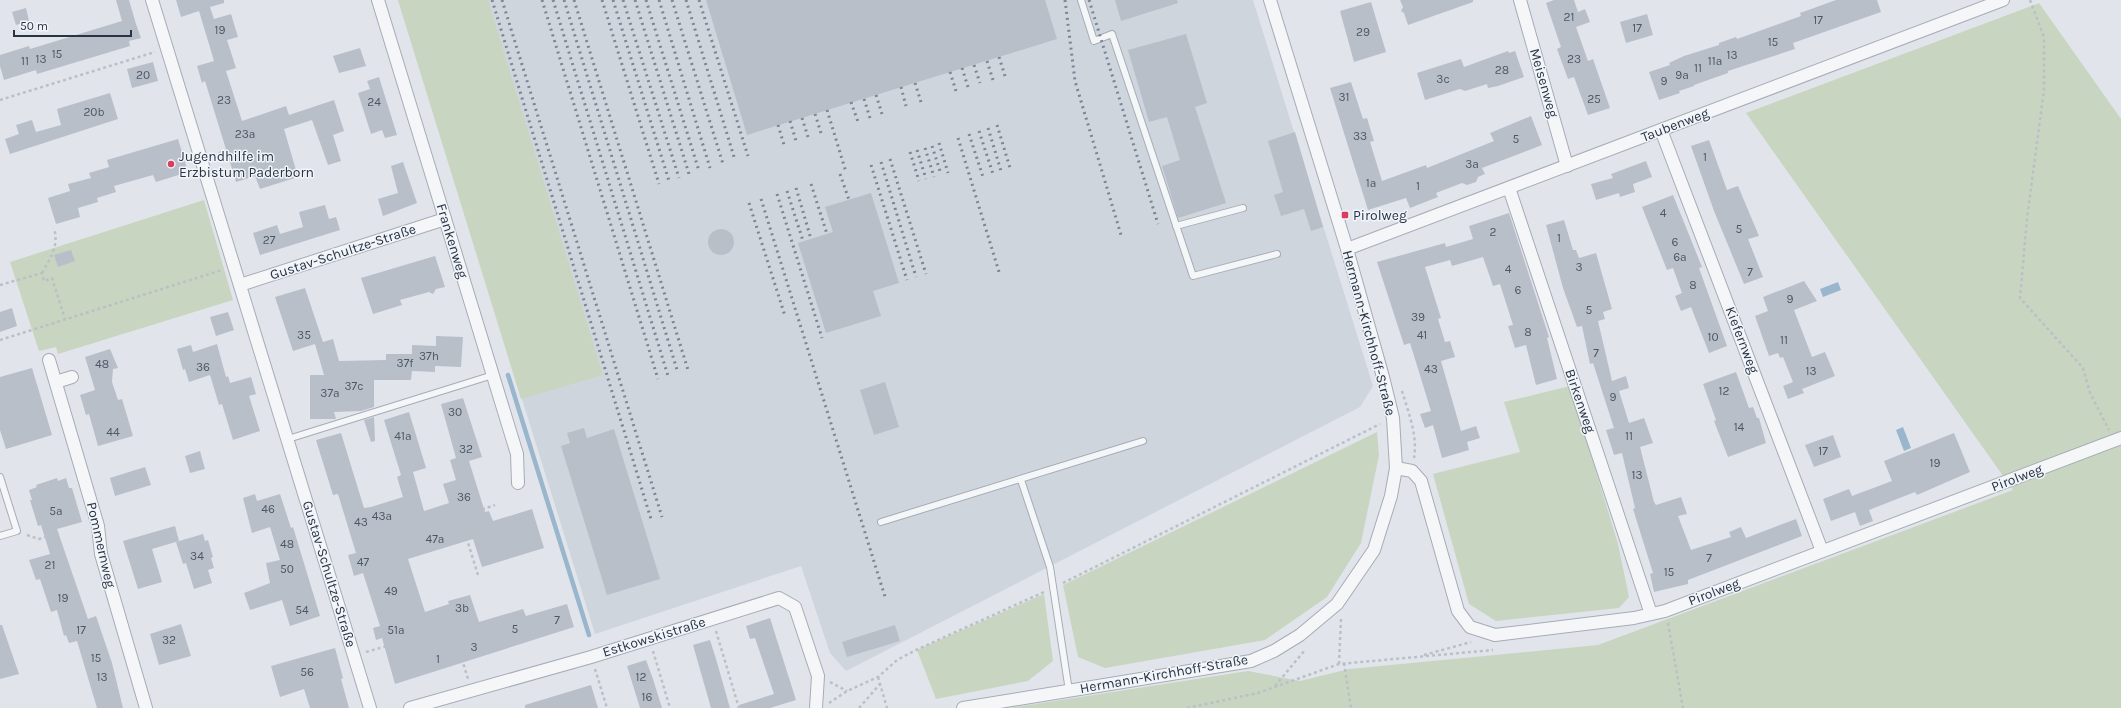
<svg xmlns="http://www.w3.org/2000/svg" width="2121" height="708" viewBox="0 0 2121 708" font-family="Karla,sans-serif">
  <style>
    .built { fill: #cfd5dd }
    .green { fill: #c8d5c1 }
    .water { fill: #99b6cd }
    .lines { fill: none; stroke-linecap: round; stroke-linejoin: round }
    .stream { stroke: #99b6cd; stroke-width: 4.5 }
    .building { fill: #b8bfc9 }
    .lane-casing { stroke: #a6acb6; stroke-width: 8 }
    .street-casing { stroke: #a6acb6; stroke-width: 14 }
    .path { stroke: #bbc0c6; stroke-width: 2.5; stroke-dasharray: 3 3; stroke-linecap: butt }
    .lane { stroke: #f4f6f8; stroke-width: 6 }
    .street { stroke: #f4f6f8; stroke-width: 12 }
    .rail { stroke: #798695; stroke-width: 3; stroke-dasharray: 2 4; stroke-linecap: butt }
    .poi-dot { fill: #d83e60; stroke: #f1f4f8; stroke-width: 1.5 }
    .labels { text-anchor: middle; dominant-baseline: central; stroke-width: 3; stroke-linejoin: round; paint-order: stroke }
    .number-label { font-size: 12px; fill: #4c5765 }
    .street-label { font-size: 14px; fill: #283444; stroke: #f1f4f8 }
    .poi-label { font-size: 14px; fill: #283444; stroke: #f1f4f8; text-anchor: start }
  </style>
  <rect width="100%" height="100%" fill="#e1e5eb"/>
  <polygon class="built" points="398,0 1253,0 1373,386 1360,407 846,671 830,653 801,566 595,634"/>
  <g class="green">
    <polygon points="398,0 488,0 603,375 521,399"/>
    <polygon points="2039,3 2121,119 2121,708 1009,708 1248,671 1300,681 1349,669 1598,645 2013,490 1746,113"/>
    <polygon points="204,200 233,300 58,354 56,347 39,351 10,262"/>
    <polygon points="1570,386 1618,544 1629,597 1619,608 1496,621 1469,604 1433,474 1520,452 1504,402"/>
    <polygon points="1377,432 1379,455 1361,543 1327,597 1265,640 1105,668 1078,657 1063,585"/>
    <polygon points="1044,594 1053,661 1028,681 936,699 917,650"/>
  </g>
  <g class="water">
    <polygon points="1838,282 1841,290 1823,297 1820,289"/>
    <polygon points="1903,427 1911,448 1904,451 1896,430"/>
  </g>
  <g class="lines">
    <polyline class="stream" points="508,375 589,635"/>
  </g>
  <g class="building">
    <polygon points="116,0 129,0 136,24 141,38 129,41 130,46 37,74 36,70 4,80 0,66 0,55 29,46 30,49 122,21"/>
    <polygon points="176,0 224,0 224,3 210,7 214,19 231,14 238,37 227,40 236,68 226,71 242,121 286,106 289,115 334,100 344,131 333,135 341,161 328,165 312,120 284,129 298,177 260,189 255,176 236,182 205,81 202,83 197,66 214,61 199,11 181,17"/>
    <polygon points="706,0 1045,0 1057,39 747,135"/>
    <polygon points="1115,0 1177,0 1178,3 1121,21"/>
    <polygon points="1400,0 1473,0 1473,2 1408,25 1404,13 1401,11 1403,7"/>
    <polygon points="1554,0 1574,0 1578,12 1585,9 1590,22 1576,27 1588,61 1593,59 1610,108 1588,115 1574,77 1568,79 1557,49 1561,47 1546,3"/>
    <polygon points="1836,0 1877,0 1881,12 1793,43 1795,49 1728,71 1728,73 1694,85 1694,86 1679,91 1680,93 1659,100 1649,72 1670,65 1669,63 1684,56 1719,45 1719,43 1736,37 1737,39 1801,16 1800,13"/>
    <polygon points="1371,2 1386,52 1354,62 1340,11"/>
    <polygon points="26,8 29,21 16,25 12,12"/>
    <polygon points="1647,14 1653,35 1626,43 1620,22"/>
    <polygon points="1186,34 1207,103 1195,107 1226,203 1178,218 1162,166 1180,160 1167,117 1149,122 1128,50"/>
    <polygon points="360,48 366,66 339,73 333,56"/>
    <polygon points="1508,51 1509,53 1515,51 1524,77 1498,86 1488,88 1487,84 1465,91 1460,89 1425,100 1417,73 1461,59 1464,67"/>
    <polygon points="153,62 158,81 132,88 127,69"/>
    <polygon points="379,77 397,135 385,138 382,130 371,134 358,93 370,89 367,81"/>
    <polygon points="1351,82 1363,119 1367,118 1374,141 1370,142 1382,181 1426,165 1427,168 1494,141 1490,133 1531,116 1542,145 1482,168 1485,174 1478,177 1476,182 1467,185 1462,183 1436,193 1438,197 1410,208 1406,198 1368,210 1330,88"/>
    <polygon points="110,93 118,119 10,154 5,139 19,134 16,125 32,120 36,132 61,125 57,109"/>
    <polygon points="1295,132 1323,227 1311,231 1304,209 1281,216 1274,195 1283,192 1268,141"/>
    <polygon points="178,139 188,172 156,182 153,175 114,186 116,192 97,198 98,202 78,208 80,217 56,224 48,198 70,191 68,184 91,178 89,173 109,167 107,160"/>
    <polygon points="1709,140 1727,190 1738,186 1759,236 1748,239 1763,277 1744,284 1714,211 1691,146"/>
    <polygon points="1646,161 1652,177 1633,184 1635,192 1620,197 1619,193 1596,200 1591,184 1613,178 1611,174"/>
    <polygon points="403,162 417,203 383,216 378,199 398,193 391,166"/>
    <polygon points="871,193 899,283 873,291 881,316 826,333 798,243 833,232 825,207"/>
    <polygon points="1673,195 1702,267 1699,268 1727,346 1709,353 1691,307 1681,311 1675,296 1682,293 1673,268 1667,270 1642,207"/>
    <polygon points="325,205 329,219 336,217 340,230 260,255 253,233 277,225 280,234 303,227 299,212"/>
    <polygon points="1509,213 1549,337 1547,338 1557,379 1536,385 1526,345 1515,348 1508,326 1513,325 1500,284 1493,286 1483,257 1452,266 1450,260 1425,267 1441,318 1438,319 1445,342 1450,341 1455,357 1441,361 1461,431 1476,426 1480,438 1467,442 1469,450 1442,458 1433,425 1425,428 1420,414 1431,411 1410,343 1404,345 1377,262 1445,243 1446,247 1473,239 1469,226"/>
    <polygon points="1564,220 1573,250 1576,250 1579,258 1596,253 1612,309 1603,312 1605,319 1598,321 1612,381 1626,376 1629,388 1619,391 1629,423 1644,418 1653,443 1640,447 1654,502 1656,505 1681,497 1687,514 1678,516 1691,550 1731,537 1729,532 1741,527 1746,538 1796,519 1802,536 1688,580 1688,584 1654,592 1650,574 1653,573 1633,509 1635,508 1622,453 1614,455 1606,430 1614,428 1593,363 1590,364 1582,326 1577,327 1563,288 1546,225"/>
    <circle cx="721" cy="242" r="13"/>
    <polygon points="71,250 75,261 58,267 54,255"/>
    <polygon points="435,256 445,287 436,289 433,294 429,292 400,300 402,305 373,314 361,278"/>
    <polygon points="1804,281 1817,301 1794,310 1812,357 1825,352 1835,376 1802,389 1804,393 1788,399 1783,386 1793,382 1783,357 1780,358 1778,353 1769,356 1755,316 1768,311 1763,297"/>
    <polygon points="305,288 323,342 333,339 339,361 386,360 386,354 412,354 412,345 436,346 436,336 463,337 461,367 435,366 435,372 412,371 411,380 374,380 374,407 361,411 334,412 336,419 310,419 310,375 324,375 315,344 293,351 275,297"/>
    <polygon points="12,308 17,326 0,332 0,312"/>
    <polygon points="228,312 234,330 216,336 210,317"/>
    <polygon points="217,344 226,377 228,376 230,383 251,377 256,394 249,396 260,431 233,440 222,404 219,405 210,375 189,382 185,369 183,370 177,349 191,345 193,352"/>
    <polygon points="110,349 118,368 113,369 112,382 118,400 122,399 133,436 98,446 89,414 86,415 80,395 95,390 85,357"/>
    <polygon points="32,368 52,435 6,449 0,430 0,377"/>
    <polygon points="1736,372 1749,408 1753,407 1757,418 1759,418 1766,443 1728,457 1714,421 1716,420 1703,384"/>
    <polygon points="885,382 899,427 874,435 860,390"/>
    <polygon points="463,398 482,457 469,461 485,512 489,511 493,521 532,509 544,548 482,567 473,539 408,559 425,612 449,604 448,601 470,595 479,622 523,609 526,616 567,604 574,627 395,684 382,638 376,640 373,628 380,626 363,573 354,576 348,555 356,553 338,494 333,495 316,440 341,433 364,508 371,507 403,497 397,477 401,475 384,420 409,412 426,468 413,472 424,511 449,503 443,484 456,480 450,460 456,458 441,404"/>
    <polygon points="374,417 375,441 371,442 364,420"/>
    <polygon points="584,428 587,438 614,429 660,579 607,595 561,446 570,443 567,433"/>
    <polygon points="1954,433 1970,472 1917,495 1915,492 1869,510 1873,521 1860,526 1855,512 1831,521 1823,499 1849,489 1852,496 1892,481 1884,461"/>
    <polygon points="1833,435 1841,457 1814,467 1805,445"/>
    <polygon points="200,451 205,469 190,473 185,456"/>
    <polygon points="145,467 151,485 115,496 110,478"/>
    <polygon points="57,478 58,481 66,478 69,488 72,488 82,522 57,529 88,619 96,616 112,663 123,708 97,708 77,641 69,643 66,635 64,636 57,610 51,612 40,579 36,580 29,560 50,554 41,525 38,526 30,500 32,500 29,490 37,487 36,485"/>
    <polygon points="255,494 257,501 280,494 291,528 293,527 320,616 290,626 282,600 250,610 244,593 270,583 266,563 280,560 270,527 252,533 243,498"/>
    <polygon points="175,526 179,541 152,549 162,582 138,589 123,541"/>
    <polygon points="203,534 205,541 208,540 213,557 211,558 214,568 208,570 212,583 194,589 186,563 183,564 176,542"/>
    <polygon points="770,618 796,700 770,708 740,708 739,705 774,694 755,638 750,639 746,626"/>
    <polygon points="181,624 191,656 159,665 150,634"/>
    <polygon points="0,625 2,625 19,674 0,679"/>
    <polygon points="895,625 900,641 847,657 842,642"/>
    <polygon points="710,640 716,659 730,708 711,708 693,645"/>
    <polygon points="335,648 343,678 341,679 349,708 310,708 304,689 280,697 271,666"/>
    <polygon points="646,660 653,679 662,708 640,708 636,695 627,666"/>
    <polygon points="591,685 598,708 525,708 525,705"/>
  </g>
  <g class="lines">
    <defs>
      <g id="lane">
        <polyline points="1081,0 1094,41 1112,34 1193,276 1277,254"/>
        <polyline points="1176,226 1243,208"/>
        <polyline points="288,439 493,375"/>
        <polyline points="0,477 17,531 0,536"/>
        <polyline points="1021,480 1050,567 1069,691"/>
        <polyline points="881,522 1143,441"/>
      </g>
      <g id="street">
        <polyline points="152,0 370,708"/>
        <polyline points="378,0 517,454 518,483"/>
        <polyline points="1520,0 1567,166"/>
        <polyline points="1661,130 1822,551"/>
        <polyline points="1509,188 1651,614"/>
        <polyline points="1347,249 2003,0"/>
        <polyline points="240,285 445,219"/>
        <polyline points="49,360 98,526 101,554 146,708"/>
        <polyline points="56,382 72,377"/>
        <polyline points="1396,468 1412,471 1421,481 1458,611 1470,627 1495,635 1634,618 1665,611 2121,438"/>
        <polyline points="410,708 591,657 779,598 795,607 818,676 816,708"/>
        <polyline points="963,708 1251,661 1274,651 1300,635 1337,604 1374,550 1391,496 1396,468 1393,418 1383,377 1347,249 1270,0"/>
      </g>
    </defs>
    <use href="#lane" class="lane-casing"/>
    <use href="#street" class="street-casing"/>
    <g class="path">
      <polyline points="2030,0 2044,37 2044,90 2027,218 2020,298 2083,368 2090,393 2109,430"/>
      <polyline points="0,100 155,52"/>
      <polyline points="213,155 284,133"/>
      <path d="M42 273C51 257 59 246 54 228"/>
      <polyline points="0,285 42,273 44,281 52,278 65,319"/>
      <polyline points="0,340 222,270"/>
      <path d="M1402 391C1408 411 1418 436 1414 458"/>
      <polyline points="416,530 460,517"/>
      <polyline points="27,535 39,539 61,532"/>
      <polyline points="478,575 460,517 495,505"/>
      <polyline points="1063,583 1380,424"/>
      <polyline points="446,607 468,679"/>
      <polyline points="1668,623 1683,708"/>
      <polyline points="716,631 739,708"/>
      <polyline points="653,651 670,708"/>
      <polyline points="366,652 435,632"/>
      <polyline points="1424,655 1471,642"/>
      <polyline points="1344,663 1351,708"/>
      <polyline points="1339,664 1341,619"/>
      <polyline points="595,669 607,708"/>
      <polyline points="878,677 887,708"/>
      <polyline points="830,682 847,691"/>
      <polyline points="1275,686 1305,650"/>
      <polyline points="829,703 847,691 878,677 897,660 916,650 1044,592"/>
      <polyline points="859,708 880,684"/>
      <polyline points="1187,708 1258,693 1339,664 1493,650"/>
    </g>
    <use href="#lane" class="lane"/>
    <use href="#street" class="street"/>
    <g class="rail">
      <polyline points="492,0 651,519"/>
      <polyline points="502,0 662,517"/>
      <polyline points="542,0 658,379"/>
      <polyline points="553,0 668,376"/>
      <polyline points="564,0 678,373"/>
      <polyline points="574,0 688,370"/>
      <polyline points="602,0 659,184"/>
      <polyline points="613,0 669,181"/>
      <polyline points="623,0 679,178"/>
      <polyline points="635,0 689,174"/>
      <polyline points="646,0 699,171"/>
      <polyline points="659,0 710,168"/>
      <polyline points="672,0 723,164"/>
      <polyline points="686,0 735,160"/>
      <polyline points="699,0 748,156"/>
      <polyline points="1065,0 1075,81 1121,235"/>
      <polyline points="1089,0 1158,224"/>
      <polyline points="999,57 1005,76"/>
      <polyline points="987,61 993,80"/>
      <polyline points="974,65 980,83"/>
      <polyline points="962,68 968,87"/>
      <polyline points="950,72 956,91"/>
      <polyline points="915,83 921,102"/>
      <polyline points="901,87 906,106"/>
      <polyline points="876,95 882,114"/>
      <polyline points="864,99 870,118"/>
      <polyline points="851,102 858,122"/>
      <polyline points="827,110 846,172"/>
      <polyline points="815,114 821,133"/>
      <polyline points="802,118 808,137"/>
      <polyline points="790,121 796,141"/>
      <polyline points="778,125 784,145"/>
      <polyline points="997,125 1010,168"/>
      <polyline points="988,128 1001,171"/>
      <polyline points="979,131 993,174"/>
      <polyline points="969,134 983,177"/>
      <polyline points="958,138 999,272"/>
      <polyline points="939,143 948,173"/>
      <polyline points="932,146 941,174"/>
      <polyline points="925,148 934,177"/>
      <polyline points="917,150 926,179"/>
      <polyline points="910,152 919,181"/>
      <polyline points="890,159 926,274"/>
      <polyline points="881,162 916,277"/>
      <polyline points="871,165 907,280"/>
      <polyline points="840,174 849,200"/>
      <polyline points="811,184 827,234"/>
      <polyline points="796,188 811,239"/>
      <polyline points="787,191 803,241"/>
      <polyline points="777,194 822,338"/>
      <polyline points="761,199 886,600"/>
      <polyline points="749,203 785,316"/>
    </g>
  </g>
  <g class="poi-dot">
    <circle cx="171" cy="164" r="4"/>
    <rect x="1341" y="211" width="8" height="8" rx="2"/>
  </g>
  <g class="labels">
    <g class="number-label">
      <text x="1569" y="17">21</text>
      <text x="1818" y="20">17</text>
      <text x="1637" y="28">17</text>
      <text x="220" y="30">19</text>
      <text x="1363" y="32">29</text>
      <text x="1773" y="42">15</text>
      <text x="57" y="54">15</text>
      <text x="1732" y="55">13</text>
      <text x="41" y="59">13</text>
      <text x="1574" y="59">23</text>
      <text x="25" y="61">11</text>
      <text x="1715" y="61">11a</text>
      <text x="1698" y="68">11</text>
      <text x="1502" y="70">28</text>
      <text x="143" y="75">20</text>
      <text x="1682" y="75">9a</text>
      <text x="1443" y="79">3c</text>
      <text x="1664" y="81">9</text>
      <text x="1344" y="97">31</text>
      <text x="1594" y="99">25</text>
      <text x="224" y="100">23</text>
      <text x="374" y="102">24</text>
      <text x="94" y="112">20b</text>
      <text x="245" y="134">23a</text>
      <text x="1360" y="136">33</text>
      <text x="1516" y="139">5</text>
      <text x="1705" y="157">1</text>
      <text x="1472" y="164">3a</text>
      <text x="1371" y="183">1a</text>
      <text x="1418" y="186">1</text>
      <text x="1663" y="213">4</text>
      <text x="1739" y="229">5</text>
      <text x="1493" y="232">2</text>
      <text x="1559" y="238">1</text>
      <text x="269" y="240">27</text>
      <text x="1675" y="242">6</text>
      <text x="1680" y="257">6a</text>
      <text x="1579" y="267">3</text>
      <text x="1508" y="269">4</text>
      <text x="1750" y="272">7</text>
      <text x="1693" y="285">8</text>
      <text x="1518" y="290">6</text>
      <text x="1790" y="299">9</text>
      <text x="1589" y="310">5</text>
      <text x="1418" y="317">39</text>
      <text x="1528" y="332">8</text>
      <text x="304" y="335">35</text>
      <text x="1422" y="335">41</text>
      <text x="1713" y="337">10</text>
      <text x="1784" y="340">11</text>
      <text x="1596" y="353">7</text>
      <text x="429" y="356">37h</text>
      <text x="405" y="363">37f</text>
      <text x="102" y="364">48</text>
      <text x="203" y="367">36</text>
      <text x="1431" y="369">43</text>
      <text x="1811" y="371">13</text>
      <text x="354" y="386">37c</text>
      <text x="1724" y="391">12</text>
      <text x="330" y="393">37a</text>
      <text x="1613" y="397">9</text>
      <text x="455" y="412">30</text>
      <text x="1739" y="427">14</text>
      <text x="113" y="432">44</text>
      <text x="403" y="436">41a</text>
      <text x="1629" y="436">11</text>
      <text x="466" y="449">32</text>
      <text x="1823" y="451">17</text>
      <text x="1935" y="463">19</text>
      <text x="1637" y="475">13</text>
      <text x="464" y="497">36</text>
      <text x="268" y="509">46</text>
      <text x="56" y="511">5a</text>
      <text x="382" y="516">43a</text>
      <text x="361" y="522">43</text>
      <text x="435" y="539">47a</text>
      <text x="287" y="544">48</text>
      <text x="197" y="556">34</text>
      <text x="1709" y="558">7</text>
      <text x="363" y="562">47</text>
      <text x="50" y="565">21</text>
      <text x="287" y="569">50</text>
      <text x="1669" y="572">15</text>
      <text x="391" y="591">49</text>
      <text x="63" y="598">19</text>
      <text x="462" y="608">3b</text>
      <text x="302" y="610">54</text>
      <text x="557" y="620">7</text>
      <text x="515" y="629">5</text>
      <text x="81" y="630">17</text>
      <text x="396" y="630">51a</text>
      <text x="169" y="640">32</text>
      <text x="474" y="647">3</text>
      <text x="96" y="658">15</text>
      <text x="438" y="659">1</text>
      <text x="307" y="672">56</text>
      <text x="102" y="677">13</text>
      <text x="641" y="677">12</text>
      <text x="647" y="697">16</text>
    </g>
    <g class="street-label">
      <text transform="translate(1544 83) rotate(74)">Meisenweg</text>
      <text transform="translate(1675 125) rotate(-21)">Taubenweg</text>
      <text transform="translate(452 241) rotate(73)">Frankenweg</text>
      <text transform="translate(343 252) rotate(-18)">Gustav-Schultze-Straße</text>
      <text transform="translate(1369 333) rotate(75)">Hermann-Kirchhoff-Straße</text>
      <text transform="translate(1742 340) rotate(69)">Kiefernweg</text>
      <text transform="translate(1580 401) rotate(71)">Birkenweg</text>
      <text transform="translate(2017 478) rotate(-21)">Pirolweg</text>
      <text transform="translate(101 545) rotate(77)">Pommernweg</text>
      <text transform="translate(329 574) rotate(73)">Gustav-Schultze-Straße</text>
      <text transform="translate(1714 592) rotate(-21)">Pirolweg</text>
      <text transform="translate(654 637) rotate(-17)">Estkowskistraße</text>
      <text transform="translate(1164 674) rotate(-10)">Hermann-Kirchhoff-Straße</text>
    </g>
    <g class="poi-label">
      <text x="179" y="156">Jugendhilfe im<tspan x="179" dy="16">Erzbistum Paderborn</tspan></text>
      <text x="1353" y="215">Pirolweg</text>
    </g>
  </g>
  <path d="M14 30v6h117v-6" fill="none" stroke="#283444" stroke-width="2"/>
  <text x="20" y="30" font-size="12" fill="#283444" stroke="#f1f4f8" stroke-width="3" paint-order="stroke">50 m</text>
</svg>
